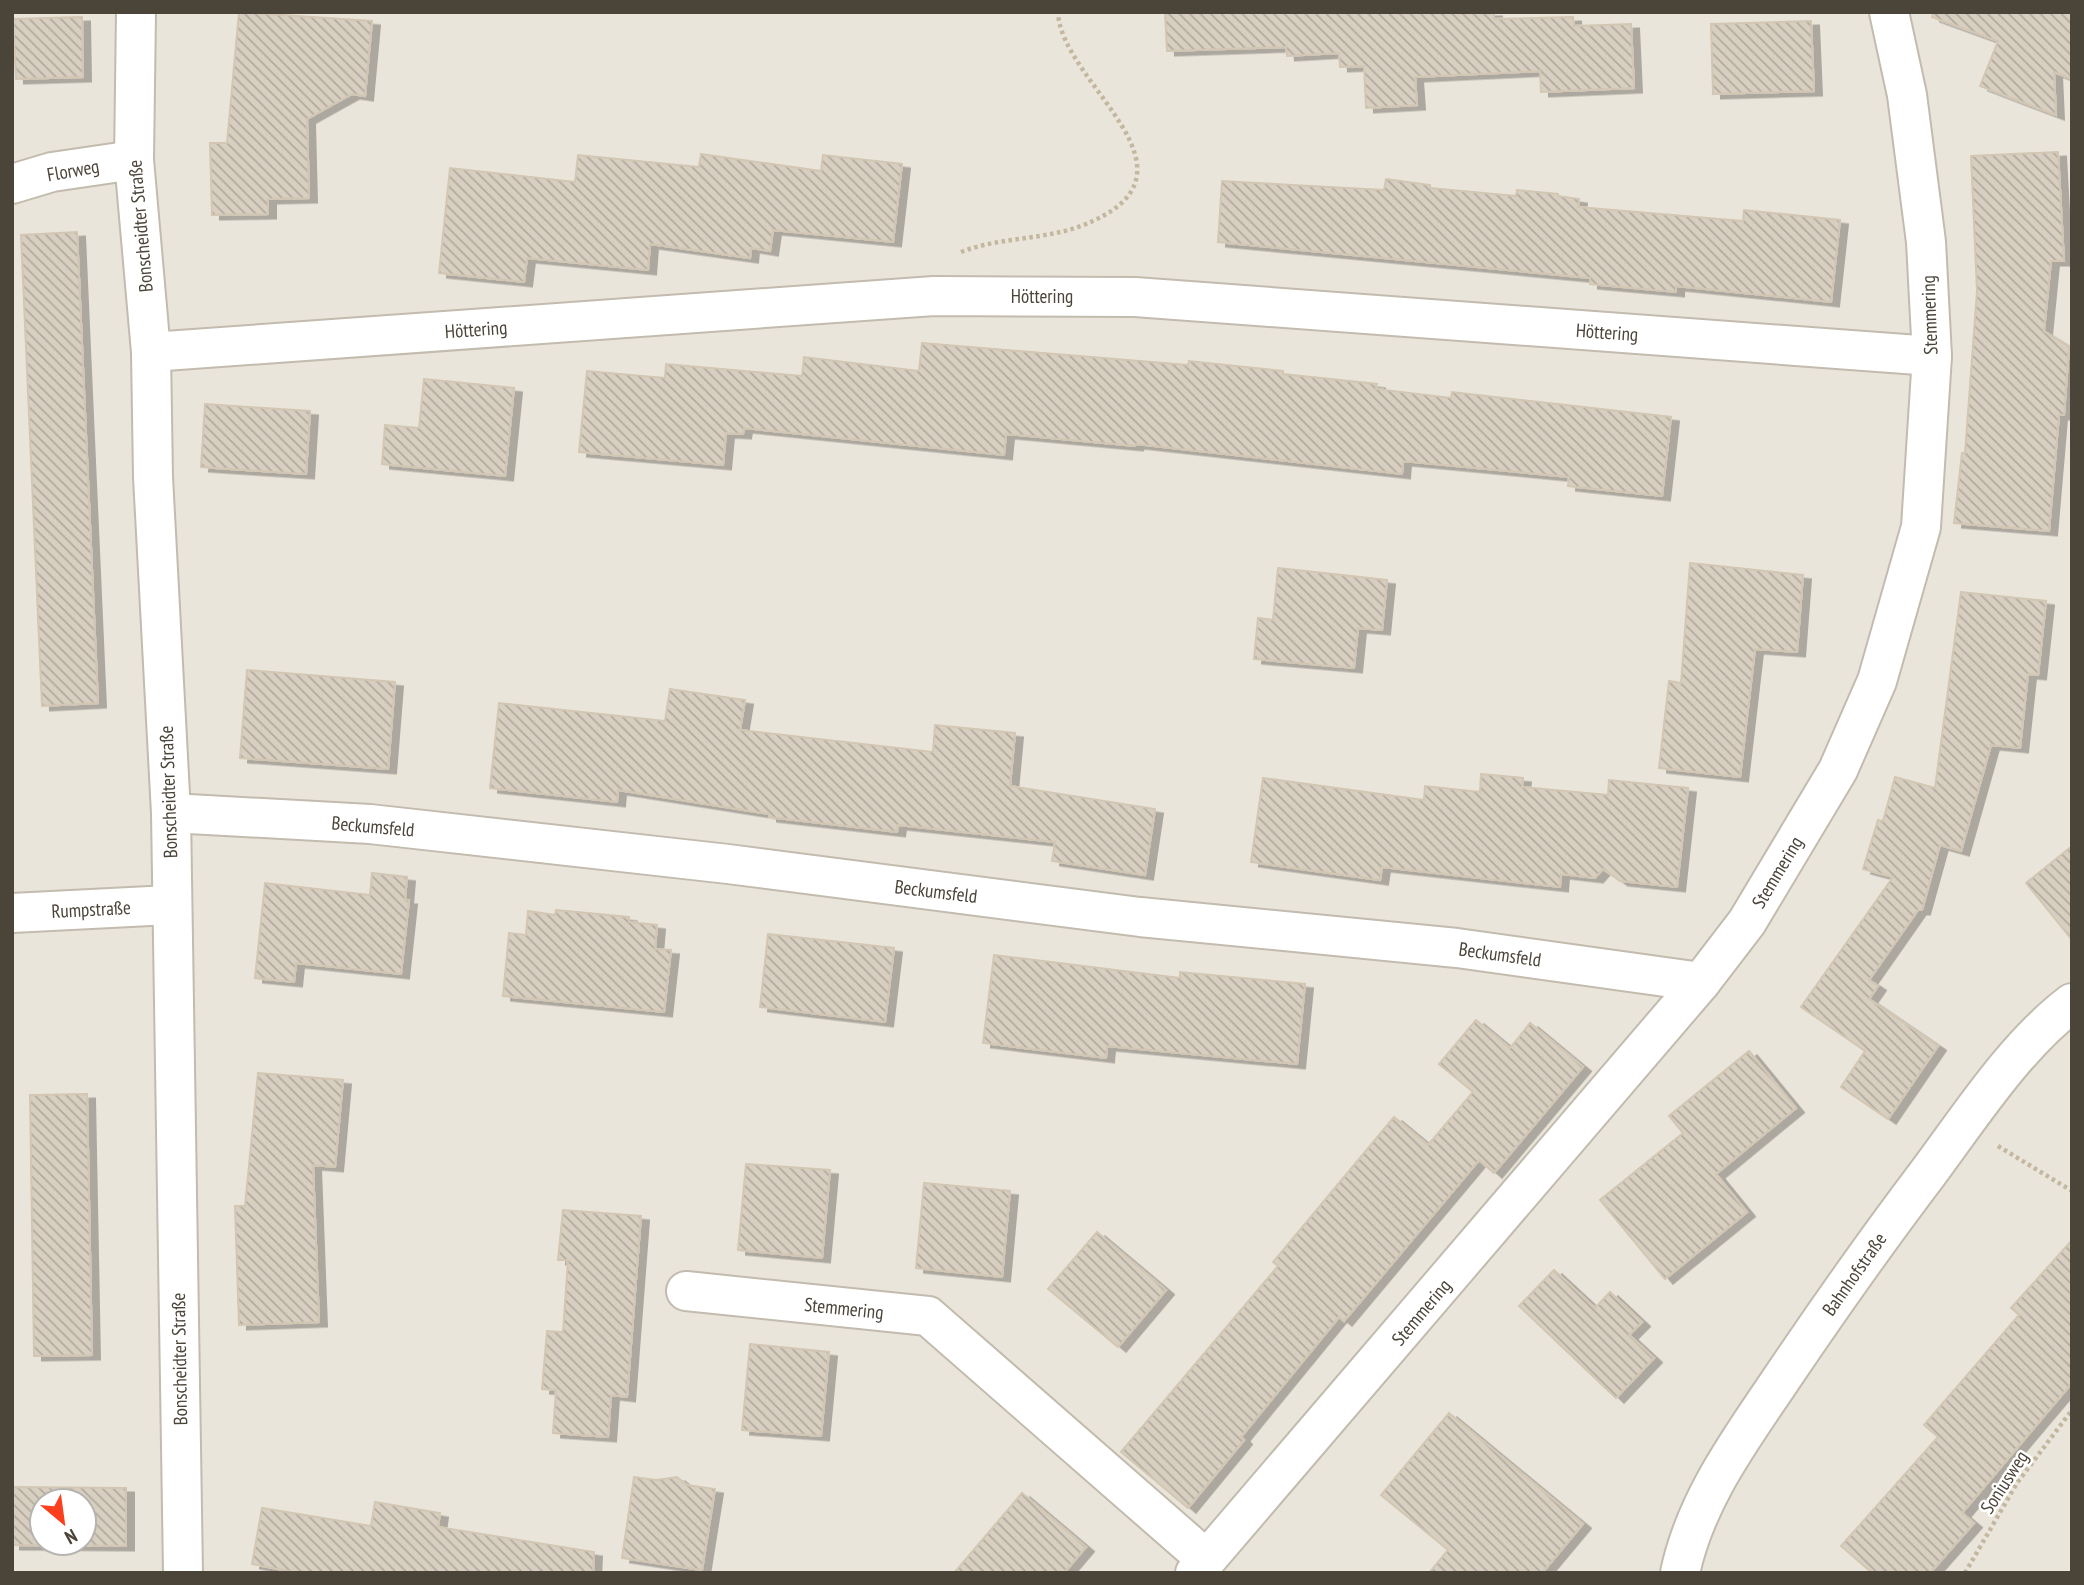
<svg xmlns="http://www.w3.org/2000/svg" width="2084" height="1585" viewBox="0 0 2084 1585" font-family="'PT Sans Narrow',sans-serif">
  <style>
    .residential { fill: #eae5da; fill-rule: evenodd }
    .building { fill: url(#building-back-hatch); stroke: #d3c7b4; stroke-width: 2; fill-rule: evenodd; filter: url(#shadow) }
    .lines { fill: none; stroke-linecap: round; stroke-linejoin: round }
    .street-casing { stroke: #c2bbae; stroke-width: 42 }
    .path { stroke: #c4b79f; stroke-width: 4.5; stroke-dasharray: 3.5 3.5; stroke-linecap: butt }
    .street { stroke: #fff; stroke-width: 38 }
    .labels { text-anchor: middle; dominant-baseline: central; stroke-width: 5; stroke-linejoin: round; paint-order: stroke }
    .street-label { font-size: 19px; fill: #4b4439; stroke: #fff }
  </style>
  <defs>
    <pattern id="building-back-hatch" width="6" height="6" patternUnits="userSpaceOnUse" patternTransform="scale(1.75)"><rect width="6" height="6" fill="#d8cfc1"/><path d="M-1 5l2 2M0 0l6 6M5-1l2 2" fill="none" stroke="#b1aa9e"/></pattern>
    <filter id="shadow"><feDropShadow dx="8" dy="4.5" stdDeviation="0" flood-color="#0004"/></filter>
  </defs>
  <rect width="100%" height="100%" fill="#f6f3ec"/>
  <path class="residential" d="M12 12H2072V1573H12ZM42 1501H84V1543H42Z"/>
  <g class="building">
    <polygon points="239,12 372,21 365,96 352,94 307,119 309,198 268,199 268,214 212,215 210,143 227,143"/>
    <polygon points="1165,12 1494,12 1494,19 1573,17 1574,26 1631,24 1634,88 1541,92 1540,71 1415,77 1417,105 1366,108 1364,66 1340,67 1339,53 1287,56 1286,47 1167,51"/>
    <polygon points="1933,12 2072,12 2072,79 2054,72 2056,115 1980,86 1998,41 1932,17"/>
    <polygon points="82,17 83,77 16,79 13,19"/>
    <polygon points="1811,21 1814,91 1713,94 1711,24"/>
    <polygon points="2058,152 2064,261 2051,261 2044,331 2069,347 2064,415 2059,415 2049,531 1954,523 1962,453 1965,453 1977,291 1971,156"/>
    <polygon points="701,154 821,171 823,155 902,164 893,242 773,230 770,251 751,248 750,258 650,244 648,270 527,258 524,282 439,273 450,168 575,182 578,155 699,167"/>
    <polygon points="1386,179 1430,185 1430,188 1516,196 1517,190 1558,194 1558,196 1579,199 1578,207 1743,221 1744,210 1840,220 1831,302 1676,286 1676,292 1590,284 1590,278 1218,242 1222,181 1384,190"/>
    <polygon points="77,232 98,703 42,706 21,235"/>
    <polygon points="922,343 1188,365 1189,361 1283,371 1283,374 1377,384 1376,389 1451,398 1452,392 1671,417 1662,496 1568,486 1569,477 1403,461 1402,474 1136,444 1135,446 1006,434 1004,455 744,428 743,434 726,433 723,465 579,452 587,371 665,378 666,364 802,376 804,357 919,371"/>
    <polygon points="424,379 514,388 505,476 382,464 385,425 419,428"/>
    <polygon points="205,404 310,411 306,474 201,467"/>
    <polygon points="1690,563 1803,575 1797,652 1755,649 1740,777 1659,768 1669,681 1681,683"/>
    <polygon points="1278,568 1387,580 1382,630 1358,628 1354,668 1254,659 1258,618 1273,620"/>
    <polygon points="1961,592 2046,601 2038,675 2028,674 2020,748 1991,745 1961,851 1940,845 1922,910 1918,910 1869,980 1878,986 1869,999 1938,1046 1888,1119 1841,1087 1865,1051 1801,1007 1893,877 1863,869 1878,820 1883,821 1895,777 1935,788"/>
    <polygon points="247,670 395,682 388,769 240,758"/>
    <polygon points="670,689 745,700 740,730 933,752 935,725 1015,733 1010,786 1155,809 1145,875 1052,861 1055,842 898,825 897,832 769,817 769,814 618,790 617,802 490,788 499,703 665,721"/>
    <polygon points="1481,774 1523,778 1522,787 1608,795 1609,780 1688,788 1677,887 1620,881 1603,869 1595,878 1561,874 1560,887 1382,867 1380,880 1251,862 1263,778 1424,800 1425,786 1480,792"/>
    <polygon points="2072,846 2072,940 2026,883"/>
    <polygon points="372,873 407,877 405,900 409,900 401,974 296,963 294,982 255,978 265,883 370,895"/>
    <polygon points="556,910 629,917 629,922 657,925 655,949 671,950 664,1012 503,996 509,933 526,935 528,911 555,915"/>
    <polygon points="768,934 894,948 885,1022 760,1007"/>
    <polygon points="994,955 1180,978 1180,972 1305,984 1297,1064 1107,1046 1106,1058 983,1043"/>
    <polygon points="1476,1020 1510,1048 1530,1023 1583,1067 1494,1173 1479,1160 1344,1321 1339,1317 1241,1437 1244,1440 1188,1508 1121,1452 1278,1266 1273,1262 1394,1117 1428,1145 1473,1092 1439,1064"/>
    <polygon points="1749,1051 1796,1108 1716,1174 1747,1212 1665,1279 1600,1200 1683,1133 1669,1116"/>
    <polygon points="258,1073 343,1080 335,1167 313,1165 319,1322 239,1325 235,1206 245,1206"/>
    <polygon points="87,1094 92,1355 34,1356 30,1095"/>
    <polygon points="746,1164 830,1170 822,1258 738,1250"/>
    <polygon points="924,1183 1010,1191 1002,1277 916,1268"/>
    <polygon points="563,1210 641,1216 627,1397 611,1395 608,1437 553,1433 556,1390 542,1389 547,1331 563,1332 568,1260 558,1260"/>
    <polygon points="1097,1232 1166,1290 1118,1347 1048,1289"/>
    <polygon points="2072,1240 2072,1383 1962,1513 1974,1523 1930,1573 1872,1573 1841,1546 1938,1437 1924,1425 2019,1315 2011,1308"/>
    <polygon points="1554,1270 1595,1308 1610,1292 1642,1322 1629,1335 1654,1358 1616,1398 1519,1306"/>
    <polygon points="750,1344 829,1352 821,1436 742,1430"/>
    <polygon points="1449,1413 1583,1524 1542,1573 1429,1573 1448,1550 1381,1495"/>
    <polygon points="634,1477 656,1480 677,1477 687,1485 715,1489 702,1570 622,1558"/>
    <path d="M12 1487 126 1488V1546L12 1545ZM42 1501H84V1543H42Z"/>
    <polygon points="1022,1493 1086,1547 1064,1573 954,1573"/>
    <polygon points="375,1502 440,1513 438,1527 594,1552 593,1573 298,1573 252,1564 262,1508 371,1526"/>
  </g>
  <g class="lines">
    <defs>
      <g id="street">
        <polyline points="136,12 134,160 151,352 153,477 171,813 183,1573"/>
        <polyline points="12,184 52,172 134,160"/>
        <polyline points="151,352 934,296 1135,297 1932,356"/>
        <polyline points="171,813 370,824 728,864 1140,917 1457,948 1701,982"/>
        <polyline points="12,913 170,905"/>
        <polyline points="686,1291 928,1316 1206,1559"/>
        <polyline points="1195,1573 1701,982 1747,922 1838,770 1877,681 1921,527 1932,356 1926,242 1907,95 1889,12"/>
        <path d="M1680 1573C1696 1497 1744 1435 1786 1372 1832 1304 1878 1239 1928 1173 1969 1118 2016 1045 2072 1003"/>
      </g>
    </defs>
    <use href="#street" class="street-casing"/>
    <g class="path">
      <path d="M961 252C999 237 1043 240 1081 226 1219 173 1060 84 1058 12"/>
      <polyline points="1998,1146 2072,1191"/>
      <polyline points="1965,1573 2017,1483 2072,1410"/>
    </g>
    <use href="#street" class="street"/>
  </g>
  <g class="labels">
    <g class="street-label">
      <text transform="translate(73 170) rotate(-10)">Florweg</text>
      <text transform="translate(140 226) rotate(-95)">Bonscheidter Straße</text>
      <text x="1042" y="296">Höttering</text>
      <text transform="translate(1929 315) rotate(-92)">Stemmering</text>
      <text transform="translate(476 329) rotate(-4)">Höttering</text>
      <text transform="translate(1607 332) rotate(4)">Höttering</text>
      <text transform="translate(168 792) rotate(-92)">Bonscheidter Straße</text>
      <text transform="translate(373 826) rotate(5)">Beckumsfeld</text>
      <text transform="translate(1777 872) rotate(-59)">Stemmering</text>
      <text transform="translate(936 891) rotate(7)">Beckumsfeld</text>
      <text transform="translate(91 909) rotate(-3)">Rumpstraße</text>
      <text transform="translate(1500 954) rotate(8)">Beckumsfeld</text>
      <text transform="translate(1854 1274) rotate(-55)">Bahnhofstraße</text>
      <text transform="translate(844 1308) rotate(6)">Stemmering</text>
      <text transform="translate(1421 1312) rotate(-50)">Stemmering</text>
      <text transform="translate(179 1359) rotate(-91)">Bonscheidter Straße</text>
      <text transform="translate(2004 1482) rotate(-57)">Soniusweg</text>
    </g>
  </g>
  <rect width="2084" height="1585" fill="none" stroke="#4b4439" stroke-width="28"/>
  <g transform="translate(63 1522) rotate(151)"><circle r="33" fill="#ffffff" stroke="#b7b4b0" stroke-width="2"/>
  <path d="M0-5L12 26L0 18L-12 26Z" fill="#fc3f1d"/>
  <text y="-10" font-size="19" font-weight="bold" text-anchor="middle" fill="#4b4439">N</text>
  </g>
</svg>
